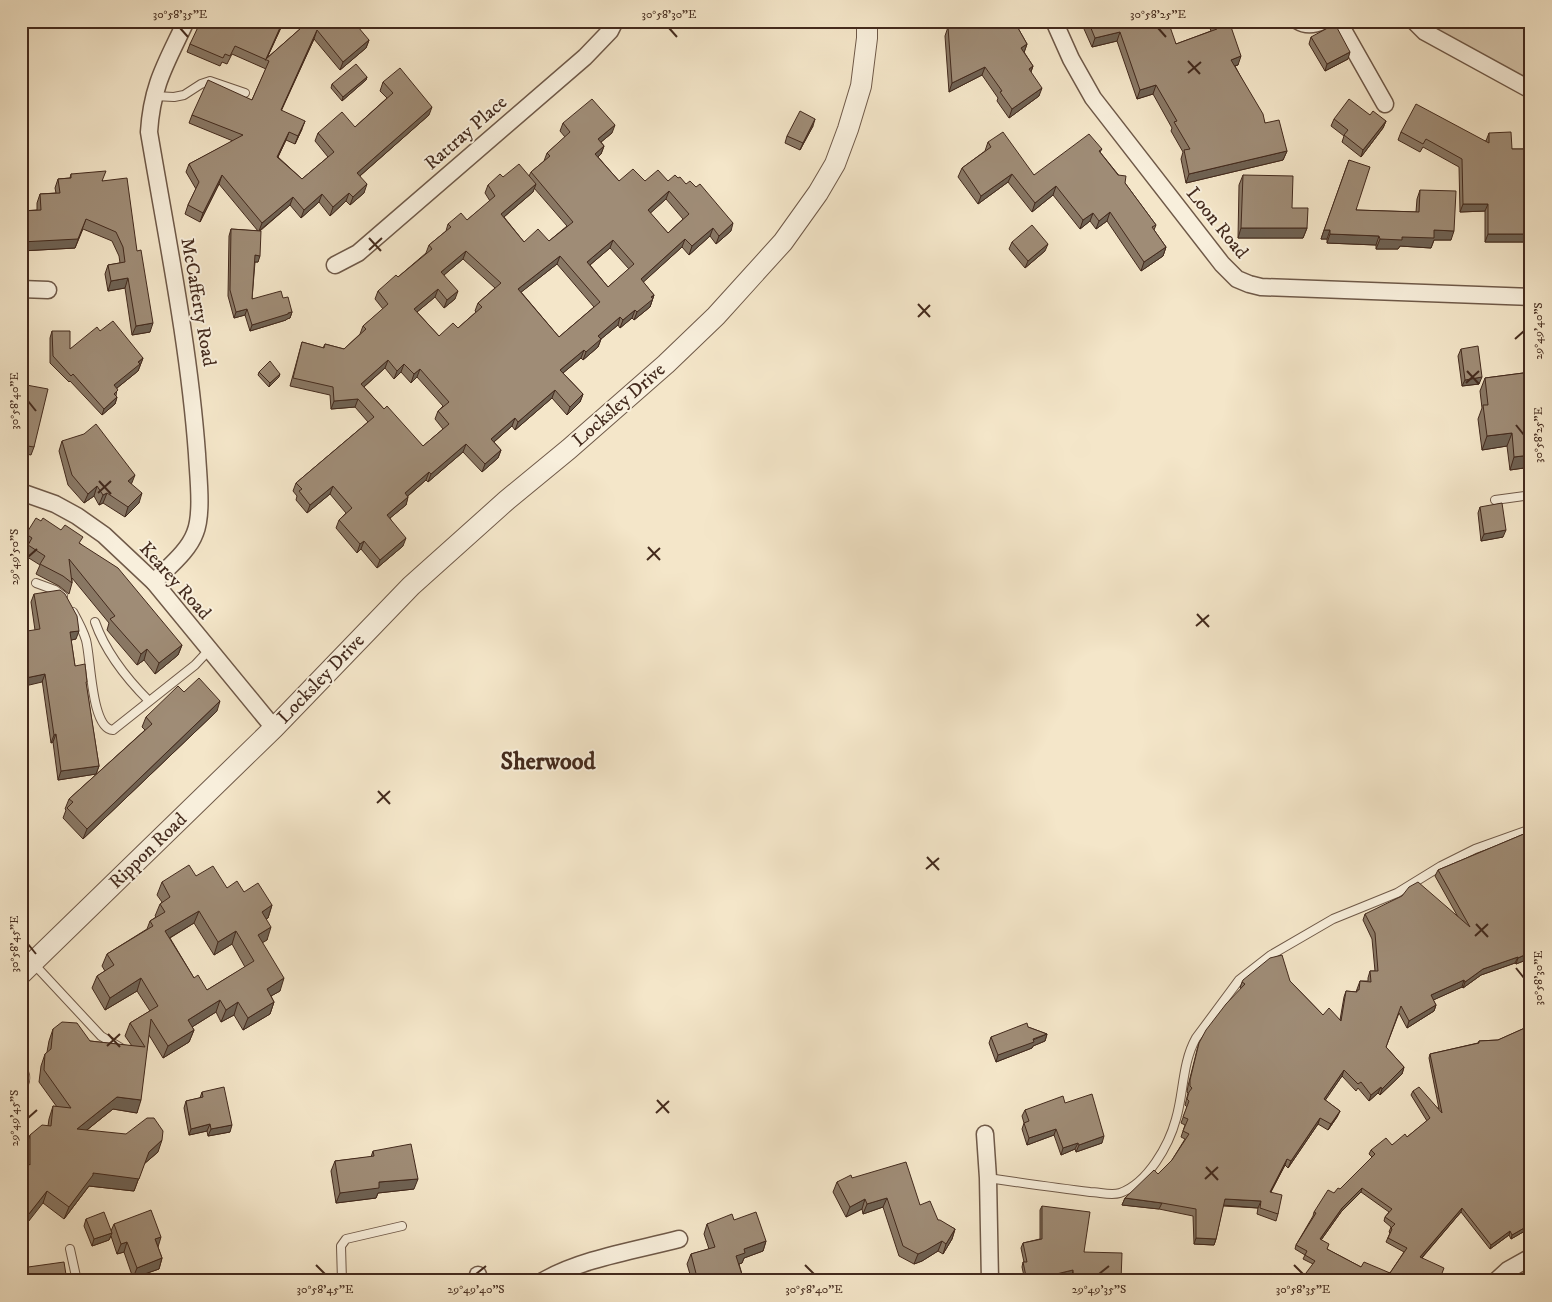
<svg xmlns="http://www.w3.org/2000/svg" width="1552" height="1302" viewBox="0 0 1552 1302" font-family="'IM FELL DW Pica',serif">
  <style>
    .green { fill: #d6c6ac; stroke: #8c7864 }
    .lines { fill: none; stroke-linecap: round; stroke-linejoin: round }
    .service-casing { stroke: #6f5948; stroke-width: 10 }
    .minor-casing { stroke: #6f5948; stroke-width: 19 }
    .tertiary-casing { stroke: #6f5948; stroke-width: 22 }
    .service { stroke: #f8efdc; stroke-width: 8 }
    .minor { stroke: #f8efdc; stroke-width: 16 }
    .tertiary { stroke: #f8efdc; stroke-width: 20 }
    .wall { fill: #897865; stroke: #432a1d; fill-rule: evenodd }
    .shaded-wall { fill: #6f6253; stroke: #432a1d }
    .building { fill: #9f8c76; stroke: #432a1d; fill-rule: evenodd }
    .ticks { fill: none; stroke: #432a1d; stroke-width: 2 }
    .labels { text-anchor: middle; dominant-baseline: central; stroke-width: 4; stroke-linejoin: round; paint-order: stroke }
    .street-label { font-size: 19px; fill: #432a1d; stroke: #f8efdc }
    .district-label { font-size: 24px; font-weight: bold; fill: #432a1d; stroke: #f8efdc }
    .neatline { fill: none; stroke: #432a1d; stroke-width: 2 }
    .ticks-label { font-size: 12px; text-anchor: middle; fill: #432a1d }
  </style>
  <rect width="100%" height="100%" fill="#f4e6c9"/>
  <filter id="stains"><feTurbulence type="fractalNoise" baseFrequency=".004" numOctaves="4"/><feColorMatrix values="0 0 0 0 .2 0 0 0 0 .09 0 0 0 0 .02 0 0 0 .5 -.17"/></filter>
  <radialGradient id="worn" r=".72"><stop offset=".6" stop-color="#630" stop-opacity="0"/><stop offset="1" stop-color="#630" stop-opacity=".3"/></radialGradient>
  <polygon class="green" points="1418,21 1531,21 1531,84"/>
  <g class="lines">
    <defs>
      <g id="service">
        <polyline points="154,96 174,97 184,95 201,84 210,81 245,93"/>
        <polyline points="1495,500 1531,495"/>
        <polyline points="36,583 55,590 63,596"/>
        <path d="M73 612C78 621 83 630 86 640 91 658 91 729 113 730L195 665 209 650"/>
        <path d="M95 622C106 653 126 678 149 701"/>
        <polyline points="33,963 101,1036 121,1048"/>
        <path d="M21 1067C27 1075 27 1081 21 1089"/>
        <path d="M988 1178C1022 1183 1056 1188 1090 1192 1099 1192 1111 1196 1120 1193 1148 1183 1169 1145 1176 1119 1184 1092 1182 1063 1196 1038L1239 980 1271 955 1333 919 1397 893 1441 866 1475 849 1531 829"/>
        <polyline points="70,1249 77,1281"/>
        <polyline points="342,1281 341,1246 346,1239 402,1226"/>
      </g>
      <g id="minor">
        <polyline points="1054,21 1071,59 1093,98 1222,264 1237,279 1249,284 1261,287 1531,297"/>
        <path d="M1298 21C1306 26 1314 25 1323 21"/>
        <polyline points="1338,21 1385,104"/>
        <polyline points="1414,21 1425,32 1531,90"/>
        <polyline points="335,265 358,253 585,57 610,31 615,21"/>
        <polyline points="21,289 48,290"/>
        <polyline points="21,492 55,504 77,516 104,535 154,582 274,728"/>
        <path d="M154 582C168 567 188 552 195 533 203 514 198 475 197 454 189 345 167 239 149 132 152 84 167 62 186 21"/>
        <polyline points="985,1134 988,1178 990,1281"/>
        <polyline points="478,1275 478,1281"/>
        <path d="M543 1281C580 1259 637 1250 679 1239"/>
        <polyline points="1496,1281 1508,1270 1531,1257"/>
      </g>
      <polyline id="tertiary" points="21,974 274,728 411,586 507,500 569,449 666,364 716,316 783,242 818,193 835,164 848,129 861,86 867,38 867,21"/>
    </defs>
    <use href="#service" class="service-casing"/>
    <use href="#minor" class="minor-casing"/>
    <use href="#tertiary" class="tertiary-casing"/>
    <use href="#service" class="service"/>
    <use href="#minor" class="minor"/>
    <use href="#tertiary" class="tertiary"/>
  </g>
  <g class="wall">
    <polygon points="206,21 284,21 267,58 309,21 369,40 366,48 340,70 314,39 281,110 302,129 295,144 286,140 278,157 302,179 328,157 315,141 318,133 355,127 387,98 380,91 383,82 429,115 360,176 364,193 350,205 346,201 330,216 319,202 301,218 290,205 260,231 258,262 255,262 252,299 283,298 292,312 290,318 287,319 286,320 250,331 245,315 234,318 228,296 229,236 231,229 258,231 219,184 200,222 185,214 188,205 196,189 186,172 189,164 233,141 189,123 192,115 252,100 266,69 232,54 227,64 222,62 220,66 187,52 190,44 203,27"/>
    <polygon points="959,21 1014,21 1027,44 1024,52 1033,66 1031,72 1039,96 1009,118 997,101 998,98 982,75 949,92 945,36 948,27 962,27"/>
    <polygon points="1087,21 1153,21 1154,23 1176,44 1211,31 1208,23 1209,21 1229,21 1238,65 1235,66 1265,123 1287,151 1283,160 1186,183 1181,159 1183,152 1171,131 1172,128 1153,94 1137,99 1117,41 1092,47 1084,29"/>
    <polygon points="1311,37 1348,59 1325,71 1309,44"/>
    <polygon points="367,77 366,80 342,101 331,88 332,84"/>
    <polygon points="1370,115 1386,121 1383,128 1361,157 1342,142 1344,136 1331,126 1334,119"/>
    <path d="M563 123 612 133 601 142 604 146 601 154 598 157 619 181H668L678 178 686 184 731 231 716 244 710 236 689 255 682 247 643 282 654 295 650 307 634 320 632 318 620 328 618 325 601 339 598 347 583 360 581 358 563 373 583 394 580 402 567 415 552 398 515 430 512 426 494 442 501 450 498 458 482 472 463 452 428 482 426 480 408 496 406 505 390 518 403 546 377 568 361 549 357 553 336 528 339 520 346 513 330 494 307 513 296 500 297 496 293 491 296 483 368 422 355 407 331 409 330 395 290 386 302 342 323 348 325 344 344 349 360 334 363 326 383 309 375 299 378 291 398 277 426 253 429 245 446 231 448 224 467 220 490 201 485 193 488 185 503 177 529 176 531 172 544 161 547 153 565 137 560 131ZM534 188 567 226 549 241 524 242 504 217 533 192ZM666 199 683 219 668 233 650 213ZM610 248 629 269 608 287 590 265ZM463 259 495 288 478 303 475 311 476 312 458 328 439 336 417 312 435 297 444 308 455 299 444 275ZM557 264 594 307 559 337 521 292ZM385 368 394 379 401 372 411 383 417 377 443 406 438 411 435 419 443 429 423 446 384 409 364 387Z"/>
    <polygon points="813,126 800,150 785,143 787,136"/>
    <polygon points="1401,132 1486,141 1489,133 1512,149 1531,149 1531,254 1525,254 1526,242 1485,242 1485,211 1460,212 1459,167 1423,147 1420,152 1398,140"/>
    <polygon points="988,142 1034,175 1102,149 1100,152 1125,183 1156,225 1154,230 1166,247 1163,256 1141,271 1107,221 1096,229 1090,221 1080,229 1053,195 1032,212 1008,182 978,204 958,177 962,168 985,151"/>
    <polygon points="1349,160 1356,210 1416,212 1417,199 1420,190 1451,240 1434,240 1431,248 1400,246 1398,249 1376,249 1376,245 1327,243 1327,239 1321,239"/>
    <polygon points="71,174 103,181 150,332 132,335 125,288 108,291 105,274 108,265 120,263 119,256 112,241 83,229 75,248 21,251 21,211 37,210 37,203 40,194 56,193 55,188 58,179 70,178"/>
    <polygon points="1243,175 1292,208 1307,228 1303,238 1238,238 1239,185"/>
    <polygon points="1012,242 1045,251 1025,268 1009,249"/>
    <polygon points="52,331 70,349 100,331 143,358 138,371 117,388 116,396 117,397 115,404 102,415 70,381 69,382 50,363 50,338"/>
    <polygon points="1461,349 1479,384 1462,386 1458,356"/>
    <polygon points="259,372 279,377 269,387 258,375"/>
    <polygon points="1531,372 1531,467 1510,470 1507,446 1482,450 1478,419 1482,408 1480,391 1485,378"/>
    <polygon points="21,384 34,447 31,455 21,453"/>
    <polygon points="62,441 132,485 139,503 125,517 103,503 99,505 94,496 84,503 68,485 59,451"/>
    <polygon points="1480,507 1503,537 1481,541 1478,513"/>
    <polygon points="26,534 81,544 182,645 178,655 155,674 144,660 137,665 107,630 109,623 72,578 72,583 69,594 59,586 36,574 40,565 24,555 27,547 22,544"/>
    <polygon points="34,594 76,639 71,640 75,666 86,684 99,766 96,774 58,780 53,742 51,743 31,602"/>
    <polygon points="184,692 217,711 83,839 63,818 66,810 65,809 69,799 145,730 142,727 146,717"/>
    <polygon points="1531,831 1531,958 1516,964 1515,963 1481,975 1463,988 1462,987 1433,1000 1436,1005 1434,1011 1407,1028 1399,1013 1386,1047 1404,1067 1402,1074 1380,1095 1378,1093 1369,1101 1358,1088 1356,1091 1342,1076 1325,1100 1340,1111 1337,1117 1328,1130 1318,1124 1288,1168 1285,1165 1271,1192 1278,1214 1276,1221 1257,1214 1258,1208 1223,1206 1216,1239 1214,1245 1194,1244 1193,1216 1159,1209 1122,1205 1125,1198 1158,1174 1172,1160 1185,1139 1181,1137 1185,1125 1181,1123 1187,1107 1185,1105 1188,1093 1187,1092 1188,1086 1197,1050 1199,1043 1241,989 1240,988 1242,982 1290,981 1323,1015 1340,1020 1344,997 1346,991 1356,992 1360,981 1368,981 1368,978 1370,971 1375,971 1372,939 1363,920 1365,914 1458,917 1435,876 1438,870"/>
    <path d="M196 876 227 888 244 892 272 905 268 918 266 919 267 940 262 942 280 991 271 996 274 1002 270 1014 243 1030 234 1015 221 1022 216 1012 192 1027 194 1030 189 1042 163 1058 149 1035 137 1113 113 1109 87 1130 158 1152 144 1164 134 1191 89 1186 64 1219 43 1203 26 1162V1147L30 1135 48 1126 49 1119 53 1106 57 1107 39 1082 41 1066 45 1054 47 1052 49 1041 53 1029 90 1041 132 1046 125 1036 130 1023 150 1011 137 991 105 1010 92 988 97 976 105 971 102 966 107 954 147 929 150 921 156 917 155 916 160 904 162 902 157 895 162 882ZM194 923 214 955 232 944 245 967 207 990 194 978 170 938Z"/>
    <path d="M1531 1011V1231L1530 1228 1511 1239 1509 1235 1490 1249 1461 1212 1422 1258 1439 1281 1313 1264 1303 1259 1305 1255 1295 1249 1296 1245 1313 1216 1314 1212 1334 1193 1340 1189 1372 1157 1369 1154 1371 1150 1392 1145 1407 1137 1427 1121 1411 1095 1413 1091 1439 1109 1429 1058 1430 1054 1478 1043 1479 1041 1498 1040 1525 1028 1524 1017 1525 1013ZM1361 1192 1389 1212 1385 1217 1384 1221 1391 1227 1389 1232 1390 1233 1386 1242 1404 1252 1390 1273 1361 1267 1327 1249 1321 1240 1341 1212Z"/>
    <polygon points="1028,1027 1047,1034 1045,1041 1033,1046 1032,1048 996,1062 989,1043 991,1037"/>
    <polygon points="202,1092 230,1132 208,1136 207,1131 189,1135 184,1108 186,1101 200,1098"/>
    <polygon points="1065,1103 1102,1143 1076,1152 1075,1149 1061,1155 1054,1135 1027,1145 1022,1129 1024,1123 1022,1116 1025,1110"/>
    <polygon points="373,1151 414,1189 378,1193 376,1198 336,1203 331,1171 335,1161 371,1157"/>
    <polygon points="852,1178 920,1205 938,1220 955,1229 952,1239 943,1254 938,1251 922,1261 914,1264 899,1256 883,1207 863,1214 862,1209 846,1217 833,1192 837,1182"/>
    <polygon points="1042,1206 1084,1252 1121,1281 1072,1281 1072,1275 1047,1281 1025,1281 1022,1267 1023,1262 1024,1262 1021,1248 1023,1243 1040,1239 1040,1210"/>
    <polygon points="86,1219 111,1231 114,1224 158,1247 162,1258 159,1269 133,1278 124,1252 117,1254 111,1236 109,1240 92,1246 84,1226"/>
    <polygon points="734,1220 766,1241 763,1251 744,1258 742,1263 739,1264 744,1281 692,1281 687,1264 691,1254 709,1249 704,1234 707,1224"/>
  </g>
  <g class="shaded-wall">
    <polygon points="283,21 284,21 266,60 265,60"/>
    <polygon points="317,30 314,39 278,118 281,110"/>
    <polygon points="1120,32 1117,41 1092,47 1095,38"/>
    <polygon points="369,40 366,48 340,70 343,62"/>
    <polygon points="1027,44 1024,53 1021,48"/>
    <polygon points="1350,52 1348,59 1325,71 1327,64"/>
    <polygon points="1241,56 1238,65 1227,68 1231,60"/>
    <polygon points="1033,66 1030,74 1029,69"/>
    <polygon points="985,67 982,75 949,92 952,83"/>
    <polygon points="367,77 366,80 342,101 343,97"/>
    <polygon points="1156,85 1153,94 1137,99 1140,90"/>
    <polygon points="1042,88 1039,96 1009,118 1012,109"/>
    <polygon points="432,107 429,115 354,181 357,173"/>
    <polygon points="815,119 813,126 800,150 803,143"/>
    <polygon points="305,121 302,129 295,144 298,136"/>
    <polygon points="1386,121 1383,128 1361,157 1363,150"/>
    <polygon points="615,125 612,133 595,147 598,139"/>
    <polygon points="289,132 286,140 274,165 277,157"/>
    <polygon points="604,146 601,154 592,162 595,154"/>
    <polygon points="1287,151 1283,160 1186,183 1189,174"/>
    <polygon points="1012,174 1008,182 978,204 981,196"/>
    <polygon points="222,175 219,184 200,222 203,213"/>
    <polygon points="367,184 364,193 350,205 353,197"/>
    <polygon points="536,184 533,192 498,222 501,214"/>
    <polygon points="1056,186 1053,195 1032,212 1035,203"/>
    <polygon points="669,191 666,199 645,218 648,210"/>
    <polygon points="349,193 346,201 330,216 333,207"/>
    <polygon points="322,194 319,202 301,218 304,210"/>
    <polygon points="293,197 290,205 259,231 262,223"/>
    <polygon points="1463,204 1488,204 1485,211 1460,212"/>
    <polygon points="1110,212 1107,221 1096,229 1099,221"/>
    <polygon points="1093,213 1090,221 1080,229 1083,220"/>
    <polygon points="86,219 75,248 21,251 21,242"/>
    <polygon points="733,223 731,231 716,244 719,236"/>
    <polygon points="713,228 710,236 689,255 692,246"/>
    <polygon points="1241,228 1307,228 1303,238 1238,238"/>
    <polygon points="1324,230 1330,230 1327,239 1321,239"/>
    <polygon points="1434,230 1454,231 1451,240 1434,240 1431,248 1400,246 1398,249 1376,249 1380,239 1402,237"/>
    <polygon points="1330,234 1379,236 1376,245 1327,243"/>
    <polygon points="1488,234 1528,234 1526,242 1485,242"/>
    <polygon points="685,239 682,247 638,287 641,279"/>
    <polygon points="613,240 610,248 584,270 587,262"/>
    <polygon points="1048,244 1045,251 1025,268 1028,261"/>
    <polygon points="1528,246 1531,246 1531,254 1525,254"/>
    <polygon points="1166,247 1163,256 1141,271 1144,262"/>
    <polygon points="466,251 463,259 438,280 441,272"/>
    <polygon points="255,255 260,256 258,262 253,262"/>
    <polygon points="560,256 557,264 515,297 518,289"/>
    <polygon points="128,278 125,288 108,291 111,281"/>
    <polygon points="438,289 435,297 411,317 414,309"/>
    <polygon points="458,291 455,299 444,308 447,300"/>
    <polygon points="654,295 650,307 634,320 637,312"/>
    <polygon points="247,309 245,315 234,318 236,312"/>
    <polygon points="635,310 632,318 620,328 623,320"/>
    <polygon points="292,312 290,318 287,319 286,320 250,331 252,325"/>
    <polygon points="620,317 618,325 601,339 598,347 583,360 586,352 598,336"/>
    <polygon points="153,323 150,332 132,335 136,326"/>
    <polygon points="21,325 26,325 23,334 21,334"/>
    <polygon points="584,350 581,358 557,378 560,370"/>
    <polygon points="143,358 138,371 112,392 114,385"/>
    <polygon points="388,360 385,368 358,392 361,384"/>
    <polygon points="404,364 401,372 394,379 397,371"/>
    <polygon points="420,369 417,377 411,383 414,374"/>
    <polygon points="280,374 279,377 269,387 270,383"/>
    <polygon points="1482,377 1479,384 1462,386 1465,380"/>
    <polygon points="555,390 552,398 515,430 518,422"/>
    <polygon points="583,394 580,402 567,415 570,407"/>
    <polygon points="117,397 115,404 102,415 104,409"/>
    <polygon points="358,399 355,407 331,409 334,401"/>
    <polygon points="515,418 512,426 488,447 491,439"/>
    <polygon points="1512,433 1507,446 1482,450 1487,436"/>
    <polygon points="466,444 463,452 428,482 431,474"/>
    <polygon points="501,450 498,458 482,472 485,464"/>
    <polygon points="1531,455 1531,467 1510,470 1514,457"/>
    <polygon points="429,472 426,480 402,501 405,493"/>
    <polygon points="135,475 131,485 128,481"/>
    <polygon points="97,486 94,496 84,503 88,494"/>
    <polygon points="333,486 330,494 307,513 310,505"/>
    <polygon points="107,493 103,503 99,505 103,495"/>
    <polygon points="142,493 139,503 125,517 128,507"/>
    <polygon points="408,497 406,505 384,523 387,515"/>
    <polygon points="1506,530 1503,537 1481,541 1484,534"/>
    <polygon points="406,538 403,546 377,568 380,560"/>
    <polygon points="364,541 361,549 357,553 360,544"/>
    <polygon points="79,631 76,639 67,641 70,632"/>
    <polygon points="182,645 178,655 155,674 159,663"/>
    <polygon points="147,649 144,660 137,665 141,654"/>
    <polygon points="45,674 42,682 21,687 21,679"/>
    <polygon points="220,701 217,711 83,839 87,829"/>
    <polygon points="56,734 53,742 51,743 54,735"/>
    <polygon points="99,766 96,774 58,780 61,771"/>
    <polygon points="272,905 268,918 257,924 262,912"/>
    <polygon points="199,911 194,923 161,943 165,931"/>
    <polygon points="271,927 267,940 254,948 258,935"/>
    <polygon points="236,931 232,944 214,955 218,942"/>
    <polygon points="1531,952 1531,958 1516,964 1518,958"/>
    <polygon points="1518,957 1515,963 1481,975 1463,988 1465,982 1483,969"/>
    <polygon points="141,978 137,991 105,1010 110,998"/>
    <polygon points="284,978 280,991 262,1001 267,989"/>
    <polygon points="1464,980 1462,987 1429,1002 1431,995"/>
    <polygon points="220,1000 216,1012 184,1032 188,1020"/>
    <polygon points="238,1002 234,1015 221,1022 226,1010"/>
    <polygon points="274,1002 270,1014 243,1030 248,1018"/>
    <polygon points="1436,1005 1434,1011 1407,1028 1409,1021"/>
    <polygon points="194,1030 189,1042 163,1058 168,1046"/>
    <polygon points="1047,1034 1045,1041 1033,1046 1032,1048 996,1062 998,1055"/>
    <polygon points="1404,1067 1402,1074 1380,1095 1382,1089"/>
    <polygon points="1344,1070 1342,1076 1322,1105 1324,1099"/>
    <polygon points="1381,1087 1378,1093 1369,1101 1371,1095"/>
    <polygon points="117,1097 141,1100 137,1113 113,1109 73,1141 77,1129"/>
    <polygon points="1340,1111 1337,1117 1328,1130 1331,1124"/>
    <polygon points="1320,1118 1318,1124 1288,1168 1291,1161"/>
    <polygon points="210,1124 207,1131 189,1135 191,1129"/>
    <polygon points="232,1125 230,1132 208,1136 211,1129"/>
    <polygon points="1056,1129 1054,1135 1027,1145 1029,1138"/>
    <polygon points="1104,1136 1102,1143 1076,1152 1079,1145"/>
    <polygon points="162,1140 158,1152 144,1164 134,1191 89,1186 64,1219 69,1207 93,1173 149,1152"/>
    <polygon points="1078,1143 1075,1149 1061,1155 1063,1148"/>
    <polygon points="1287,1159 1285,1165 1267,1199 1270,1192"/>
    <polygon points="418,1179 414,1189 378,1193 376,1198 336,1203 340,1193 379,1182"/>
    <polygon points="1362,1188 1361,1192 1341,1212 1319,1243 1320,1239 1342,1208"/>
    <polygon points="47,1191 43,1203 21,1231 21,1224"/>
    <polygon points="887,1198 883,1207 863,1214 867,1204"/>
    <polygon points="1125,1198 1162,1203 1159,1209 1122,1205"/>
    <polygon points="865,1199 862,1209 846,1217 850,1207"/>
    <polygon points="1225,1199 1261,1201 1258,1208 1222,1205"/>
    <polygon points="1462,1208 1461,1212 1418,1262 1420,1257"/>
    <polygon points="1531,1224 1530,1228 1511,1239 1512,1235"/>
    <polygon points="955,1229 952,1239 943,1254 946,1244"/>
    <polygon points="1510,1231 1509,1235 1490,1249 1491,1245"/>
    <polygon points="112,1233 109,1240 92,1246 94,1239"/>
    <polygon points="161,1237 158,1247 155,1239"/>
    <polygon points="1196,1238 1216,1239 1214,1245 1194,1244"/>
    <polygon points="766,1241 763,1251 744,1258 742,1263 733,1266 736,1256 744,1249"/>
    <polygon points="942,1241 938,1251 922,1261 914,1264 918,1254"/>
    <polygon points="127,1242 124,1252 117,1254 121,1244"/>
    <polygon points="162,1258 159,1269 133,1278 137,1268"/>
    <polygon points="1073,1270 1072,1275 1047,1281 1028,1281"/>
  </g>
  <g class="building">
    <polygon points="206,21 283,21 266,59 309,21 353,21 369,40 343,62 317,30 281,110 305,121 298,136 289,132 277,157 302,179 334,152 318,133 342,112 355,127 393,93 383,82 400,68 432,107 357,173 367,184 353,197 349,193 333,207 322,194 304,210 293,197 262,223 222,175 203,213 188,205 199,182 189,164 243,135 192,115 208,80 252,100 269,61 235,46 230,56 225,54 223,58 190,44 199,25 203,27"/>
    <polygon points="967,21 1014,21 1027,44 1021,48 1033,66 1029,69 1042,88 1012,109 1000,92 1002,91 985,67 952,83 948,27 969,26"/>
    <polygon points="1088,21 1153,21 1154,23 1159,21 1168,21 1176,44 1217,29 1214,21 1229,21 1241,56 1231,60 1263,114 1265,123 1279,120 1287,151 1189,174 1184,150 1190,149 1174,122 1177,121 1156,85 1140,90 1120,32 1095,38"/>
    <polygon points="1335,24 1350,52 1327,64 1311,37"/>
    <polygon points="356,64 367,77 343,97 332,84"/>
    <path d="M592 99 615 125 598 139 604 146 595 154 619 181 633 169 645 181 658 170 668 181 675 175 678 178 680 177 686 184 690 181 696 187 700 184 733 223 719 236 713 228 692 246 685 239 641 279 654 295 651 297 653 299 637 312 635 310 623 320 620 317 598 336 601 339 586 352 584 350 560 370 583 394 570 407 555 390 518 422 515 418 491 439 501 450 485 464 466 444 431 474 429 472 405 493 408 497 387 515 406 538 380 560 364 541 360 544 339 520 352 508 333 486 310 505 299 491 302 489 296 483 374 417 358 399 334 401 333 387 293 378 302 342 324 348 325 344 344 349 366 329 363 326 388 304 378 291 396 275 398 277 432 249 429 245 451 227 448 224 461 213 467 220 495 196 488 185 500 174 503 177 519 164 536 184 501 214 524 242 538 229 549 241 573 222 531 172 550 156 547 153 570 132 563 123ZM669 191 689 214 668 233 648 210ZM613 240 634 264 608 287 587 262ZM466 251 501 283 478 303 482 307 458 328 453 323 439 336 414 309 438 289 447 300 458 291 441 272ZM560 256 600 302 559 337 518 289ZM388 360 397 371 404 364 414 374 420 369 449 402 438 411 449 424 423 446 387 406 384 409 361 384Z"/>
    <polygon points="1349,99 1370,115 1373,111 1386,121 1363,150 1344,135 1348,130 1334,119"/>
    <polygon points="1416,104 1489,143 1489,133 1511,132 1512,149 1531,149 1531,246 1528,246 1528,234 1488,234 1488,204 1463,204 1462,159 1426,139 1423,144 1401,132"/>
    <polygon points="800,111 815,119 803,143 787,136"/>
    <polygon points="1003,132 1034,175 1089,134 1102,149 1099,151 1118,175 1126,176 1125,183 1156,225 1152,227 1166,247 1144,262 1110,212 1099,221 1093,213 1083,220 1056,186 1035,203 1012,174 981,196 962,168 991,147 988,142"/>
    <polygon points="1349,160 1370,167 1356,210 1419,212 1420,190 1456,191 1454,231 1434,230 1434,238 1402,237 1402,240 1380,239 1379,236 1330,234 1330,230 1324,230"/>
    <polygon points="106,171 102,181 127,178 137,251 141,250 153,323 136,326 128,278 111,281 108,265 125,262 123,247 116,232 86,219 78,239 21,242 21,211 41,210 40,194 60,193 58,179 71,178 71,174"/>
    <polygon points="1243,175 1293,176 1292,208 1308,208 1307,228 1241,228"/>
    <polygon points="1032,225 1048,244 1028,261 1012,242"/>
    <polygon points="231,229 261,231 260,256 255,255 252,299 281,291 283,298 288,297 292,312 288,313 288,314 252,325 247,309 236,312 230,290"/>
    <polygon points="26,291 26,325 21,325 21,292"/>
    <polygon points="113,321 143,358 138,362 140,364 114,385 118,390 114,394 117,397 104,409 73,374 71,376 53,356 52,331 70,331 70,349 97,327 100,331"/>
    <polygon points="1478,346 1482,377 1465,380 1461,349"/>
    <polygon points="270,361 280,374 270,383 259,372"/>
    <polygon points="1531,372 1531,455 1514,457 1512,433 1487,436 1483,405 1488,405 1485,378"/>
    <polygon points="21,384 48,389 34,447 21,445"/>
    <polygon points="96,424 135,475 128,481 142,493 128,507 107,493 103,495 97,486 88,494 72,475 62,441 84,434"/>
    <polygon points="1502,503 1506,530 1484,534 1480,507"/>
    <polygon points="36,518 41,521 43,518 61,530 65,525 83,537 79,543 118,568 182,645 159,663 147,649 141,654 110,619 115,616 69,559 72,583 63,576 40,564 45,556 28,545 32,538 26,534"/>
    <polygon points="60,590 65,594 77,616 79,631 70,632 75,666 85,664 87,682 86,682 99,766 61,771 56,734 54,735 45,674 21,679 21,632 40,629 34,594"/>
    <polygon points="199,678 220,701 87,829 67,808 73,802 69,799 152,724 146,717 178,686 184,692"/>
    <polygon points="1531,831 1531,952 1518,958 1518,957 1483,969 1465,982 1464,980 1431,995 1436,1005 1409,1021 1401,1006 1386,1047 1404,1067 1382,1089 1381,1087 1371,1095 1361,1082 1358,1084 1344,1070 1324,1099 1340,1111 1331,1124 1320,1118 1291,1161 1287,1159 1270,1192 1282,1195 1278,1214 1260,1208 1261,1201 1225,1199 1216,1239 1196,1238 1196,1209 1162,1203 1125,1198 1154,1170 1158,1174 1172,1160 1189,1134 1183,1131 1188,1119 1183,1117 1189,1101 1187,1099 1189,1092 1192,1088 1190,1086 1190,1080 1199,1043 1206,1030 1226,1004 1245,984 1242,982 1243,980 1270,958 1282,955 1290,981 1323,1015 1329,1008 1341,1021 1346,991 1357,992 1357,990 1359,990 1360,981 1371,982 1370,971 1378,971 1375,933 1365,914 1402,896 1409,887 1418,882 1470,927 1438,870"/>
    <path d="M189 865 196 876 213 866 227 888 237 881 244 892 258 883 272 905 262 912 271 927 258 935 284 978 267 989 274 1002 248 1018 238 1002 226 1010 220 1000 188 1020 194 1030 168 1046 151 1019 141 1100 117 1097 77 1129 126 1134 147 1118H154L163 1131 162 1140 149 1152 139 1179 93 1173V1175L69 1207 47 1191 21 1224V1159L30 1165V1135L42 1125 51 1126 53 1106 71 1108 44 1070 45 1054 51 1049 53 1029 62 1022 77 1023 90 1041 145 1047 130 1023 158 1006 141 978 110 998 97 976 114 965 107 954 153 926 150 921 165 912 160 904 170 897 162 882ZM199 911 218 942 236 931 254 961 207 990 198 975 194 978 165 931Z"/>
    <path d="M1531 1011V1224L1512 1235 1510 1231 1491 1245 1462 1208 1420 1257 1444 1268 1439 1281H1300L1315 1261 1305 1255 1307 1251 1296 1245 1316 1213 1314 1212 1328 1190 1334 1193 1338 1188 1340 1189 1375 1154 1371 1150 1386 1138 1392 1145 1405 1134 1407 1137 1430 1118 1413 1091 1419 1087 1442 1113 1430 1054 1479 1043V1041L1498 1040 1527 1027 1525 1013ZM1362 1188 1392 1209 1385 1217 1395 1224 1391 1228 1392 1229 1388 1238 1407 1248 1390 1273 1364 1262 1361 1267 1327 1249 1329 1244 1320 1239 1342 1208Z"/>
    <polygon points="1027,1023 1028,1027 1047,1034 1033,1039 1034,1042 998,1055 991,1037"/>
    <polygon points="224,1087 232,1125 211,1129 210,1124 191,1129 186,1101 203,1097 202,1092"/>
    <polygon points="1092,1094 1104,1136 1079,1145 1078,1143 1063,1148 1056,1129 1029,1138 1024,1123 1029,1121 1025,1110 1063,1096 1065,1103"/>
    <polygon points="411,1144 418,1179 379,1182 379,1188 340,1193 335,1161 374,1156 373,1151"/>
    <polygon points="906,1162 920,1205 930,1201 938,1220 940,1220 955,1229 946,1244 942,1241 925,1251 918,1254 903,1246 887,1198 867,1204 865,1199 850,1207 837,1182 851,1175 852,1178"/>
    <polygon points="1042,1206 1090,1212 1084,1252 1122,1253 1121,1281 1074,1281 1073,1270 1027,1281 1023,1262 1027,1262 1023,1243 1042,1239"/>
    <polygon points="151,1210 161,1237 155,1239 162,1258 137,1268 127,1242 121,1244 114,1224"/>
    <polygon points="104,1212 112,1233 94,1239 86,1219"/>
    <polygon points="756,1212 766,1241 744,1249 745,1253 736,1256 744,1281 698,1281 691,1254 715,1247 707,1224 732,1214 734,1220"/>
    <polygon points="64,1262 67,1281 21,1281 21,1268"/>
    <polygon points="578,1275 579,1279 589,1275 591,1281 565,1281"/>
    <polygon points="1192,1277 1233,1279 1237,1281 1192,1281"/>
  </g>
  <path class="ticks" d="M180 28 188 37M669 28 677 37M1158 28 1166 37M1188 61 1200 74M1188 73 1201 62M369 238 381 251M369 250 382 238M918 304 930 317M918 317 930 305M1515 339 1524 331M1467 371 1479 384M1466 383 1479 371M28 401 36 411M1516 425 1524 435M99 481 111 494M98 493 111 481M648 547 660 560M28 557 37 549M647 560 660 548M1197 614 1209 627M1196 626 1209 615M378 791 390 804M377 803 390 791M927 857 939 870M926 869 939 858M1476 924 1488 937M1475 936 1488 924M28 944 36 954M1516 968 1524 978M108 1034 120 1047M107 1046 120 1034M657 1100 669 1113M656 1113 669 1101M28 1118 37 1110M1206 1167 1218 1180M1205 1179 1218 1167M316 1265 325 1274M805 1265 814 1274M1294 1265 1303 1274M476 1274 486 1266M1099 1274 1109 1266"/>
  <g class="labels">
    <g class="street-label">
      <text transform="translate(466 133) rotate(-41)">Rattray Place</text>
      <text transform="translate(1217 223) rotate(51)">Loon Road</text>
      <text transform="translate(198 302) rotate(80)">McCafferty Road</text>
      <text transform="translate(619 405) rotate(-41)">Locksley Drive</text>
      <text transform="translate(175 581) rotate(48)">Kearey Road</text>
      <text transform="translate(321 679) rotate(-46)">Locksley Drive</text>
      <text transform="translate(148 851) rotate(-44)">Rippon Road</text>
    </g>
    <g class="district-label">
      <text x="548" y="762">Sherwood</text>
    </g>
  </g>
  <rect width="1552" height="1302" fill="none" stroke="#f4e6c9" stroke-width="55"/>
  <rect x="28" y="28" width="1496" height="1246" class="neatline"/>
  <g class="ticks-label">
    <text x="180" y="18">30°58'35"E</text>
    <text x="669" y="18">30°58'30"E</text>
    <text x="1158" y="18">30°58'25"E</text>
    <text transform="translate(1538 331) rotate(-90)" y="4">29°49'40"S</text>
    <text transform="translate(14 401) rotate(-90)" y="4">30°58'40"E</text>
    <text transform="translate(1538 435) rotate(-90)" y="4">30°58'25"E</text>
    <text transform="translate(14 557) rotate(-90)" y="4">29°49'50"S</text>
    <text transform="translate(14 944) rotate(-90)" y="4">30°58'45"E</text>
    <text transform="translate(1538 978) rotate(-90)" y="4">30°58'30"E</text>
    <text transform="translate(14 1118) rotate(-90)" y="4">29°49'45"S</text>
    <text x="325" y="1293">30°58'45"E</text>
    <text x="476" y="1293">29°49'40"S</text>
    <text x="814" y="1293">30°58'40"E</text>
    <text x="1099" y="1293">29°49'35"S</text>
    <text x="1303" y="1293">30°58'35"E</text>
  </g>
  <rect width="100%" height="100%" filter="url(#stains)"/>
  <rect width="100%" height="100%" fill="url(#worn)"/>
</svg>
